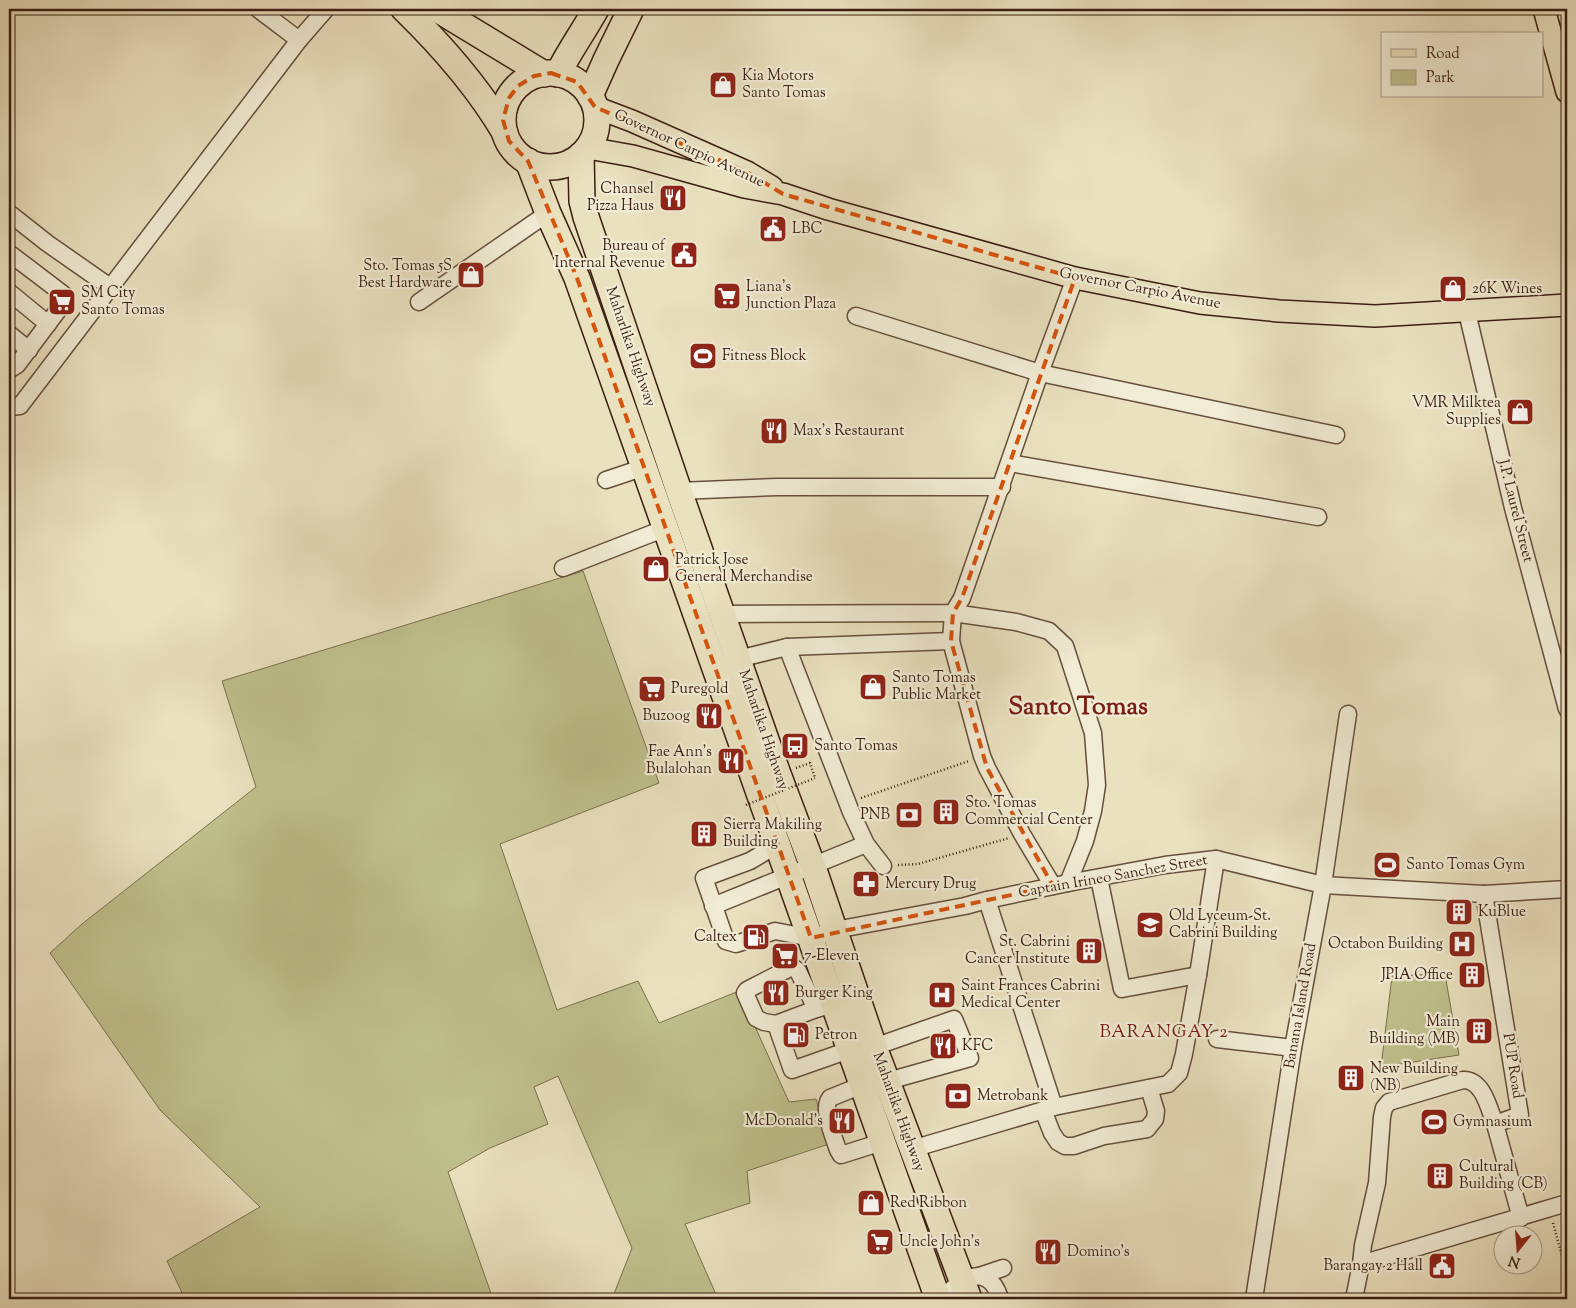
<svg xmlns="http://www.w3.org/2000/svg" width="1576" height="1308" viewBox="0 0 1576 1308" font-family="'Sorts Mill Goudy',serif">
  <style>
    .green { fill: #bfc08c; stroke: #7c6f4e }
    .lines { fill: none; stroke-linecap: round; stroke-linejoin: round }
    .minor-casing { stroke: #664f3c; stroke-width: 19 }
    .major-casing { stroke: #3a1e11; stroke-width: 24 }
    .highway-casing { stroke: #3a1e11; stroke-width: 28 }
    .path { stroke: #3a1e11; stroke-width: 2.5; stroke-dasharray: 1 2.5; stroke-linecap: butt }
    .minor { stroke: #f1ecd5; stroke-width: 16 }
    .major { stroke: #eae1bf; stroke-width: 21 }
    .highway { stroke: #eae1bf; stroke-width: 25 }
    .path-bridge { stroke: #3a1e11; stroke-width: 2.5; stroke-dasharray: 1 2.5; stroke-linecap: butt }
    .marked { fill: none; stroke: #d7530c; stroke-width: 4; stroke-dasharray: 10 6; stroke-linejoin: round }
    .labels { text-anchor: middle; dominant-baseline: central; stroke-width: 4.5; stroke-linejoin: round; paint-order: stroke }
    .poi-label { font-size: 15px; fill: #3a1e11; stroke: #f1ecd5; text-anchor: start }
    .street-label { font-size: 15px; fill: #3a1e11; stroke: #f1ecd5 }
    .quarter-label { font-size: 18px; letter-spacing: 1px; fill: #7a1f14; stroke: #f1ecd5 }
    .town-label { font-size: 25px; font-weight: bold; fill: #7a1f14; stroke: #f1ecd5 }
  </style>
  <rect width="100%" height="100%" fill="#eae1bf"/>
  <filter id="stains"><feTurbulence type="fractalNoise" baseFrequency=".004" numOctaves="4"/><feColorMatrix values="0 0 0 0 .2 0 0 0 0 .09 0 0 0 0 .02 0 0 0 .5 -.17"/></filter>
  <radialGradient id="worn" r=".72"><stop offset=".6" stop-color="#630" stop-opacity="0"/><stop offset="1" stop-color="#630" stop-opacity=".3"/></radialGradient>
  <g class="green">
    <polygon points="583,571 659,783 500,844 557,1010 638,981 659,1023 739,991 789,1102 816,1099 829,1144 747,1171 750,1203 685,1224 718,1299 612,1299 632,1248 558,1076 534,1087 548,1124 490,1148 448,1172 493,1299 185,1299 167,1261 260,1207 160,1110 50,953 82,924 256,787 222,681"/>
    <polygon points="1445,974 1459,1055 1381,1067 1392,976"/>
  </g>
  <g class="lines">
    <defs>
      <g id="minor">
        <polyline points="258,9 299,40"/>
        <polyline points="9,213 47,243 110,287"/>
        <polyline points="9,253 63,294 65,301 17,365 9,370"/>
        <polyline points="9,292 48,324"/>
        <polyline points="419,302 548,213"/>
        <polyline points="1467,312 1513,508 1567,709"/>
        <polyline points="856,316 1040,373 1336,435"/>
        <polyline points="9,334 29,350"/>
        <polyline points="9,407 20,406 299,40 326,9"/>
        <polyline points="1010,463 1318,517"/>
        <polyline points="606,480 645,467"/>
        <polyline points="679,491 777,487 1002,487"/>
        <polyline points="563,568 666,528"/>
        <polyline points="722,614 953,613 962,598 1040,373 1075,278"/>
        <polyline points="787,647 951,641"/>
        <polyline points="738,659 787,647 851,812 866,844 883,866"/>
        <polyline points="775,836 765,852 750,861 704,878 726,941 736,944 775,931 811,938 835,930 965,906 987,900 1068,883 1165,865 1216,859 1323,885 1484,894 1567,889"/>
        <polyline points="1099,878 1122,989 1198,975 1216,859"/>
        <polyline points="1053,886 1022,834 987,768 982,756 951,641 953,613 1016,622 1049,631 1065,646 1093,733 1097,785 1093,811 1085,841 1068,883"/>
        <polyline points="1484,894 1520,1115 1495,1124 1521,1218"/>
        <polyline points="987,900 1054,1107"/>
        <polyline points="713,906 866,844"/>
        <polyline points="834,1004 816,1009 776,1024 792,1070 849,1050"/>
        <polyline points="776,1024 764,1022 756,1018 745,993 747,990 790,968 794,968 798,971 816,1009"/>
        <polyline points="1217,1039 1293,1048"/>
        <polyline points="874,1047 954,1019 970,1058 888,1081"/>
        <path d="M862 1085 830 1098C821 1109 834 1137 838 1150L841 1155 882 1142"/>
        <polyline points="1043,1110 1052,1133 1058,1142 1065,1146 1074,1146 1104,1136 1147,1129 1155,1119 1156,1111 1149,1088"/>
        <polyline points="912,1149 1054,1107 1168,1084 1179,1073 1184,1054 1198,975"/>
        <path d="M1361 1264 1363 1245 1377 1183 1382 1117 1384 1108 1389 1102 1463 1080C1483 1079 1489 1109 1495 1124"/>
        <polyline points="979,1276 1003,1268"/>
        <path d="M941 1299C948 1294 955 1285 962 1281 982 1270 995 1280 1000 1299"/>
        <polyline points="1254,1299 1293,1048 1323,885 1348,714"/>
        <polyline points="1354,1299 1361,1264 1567,1203"/>
      </g>
      <g id="major">
        <polyline points="1544,9 1567,92"/>
        <polyline points="595,107 632,121 747,172 772,187"/>
        <polyline points="588,148 633,156 744,187 783,194 828,209 1075,278 1200,303 1279,311 1375,316 1567,305"/>
      </g>
      <g id="highway">
        <path d="M404 9C442 46 478 87 505 133"/>
        <polyline points="437,9 544,74"/>
        <circle cx="550" cy="120" r="47"/>
        <path d="M558 74C569 51 584 31 596 9"/>
        <polyline points="590,96 606,60 631,9"/>
        <polyline points="581,155 582,201 586,217 679,491 778,774 813,867 874,1047 969,1299"/>
        <polyline points="528,161 548,213 577,278 938,1299"/>
      </g>
    </defs>
    <use href="#minor" class="minor-casing"/>
    <use href="#major" class="major-casing"/>
    <use href="#highway" class="highway-casing"/>
    <g class="path">
      <polyline points="796,768 810,763 815,778"/>
      <polyline points="861,798 969,761"/>
      <polyline points="898,865 918,864 1009,838"/>
      <polyline points="1553,1223 1567,1274"/>
      <polyline points="1016,1299 1027,1295"/>
    </g>
    <use href="#minor" class="minor"/>
    <use href="#major" class="major"/>
    <use href="#highway" class="highway"/>
    <polyline class="path-bridge" points="746,805 815,778"/>
  </g>
  <path class="marked" d="M551 73 577 82 595 107 747 172 783 194 1075 278 962 598 953 613 951 641 987 768 1053 886 811 938 577 278 528 161 509 141 503 120 509 98 518 86 534 76Z"/>
  <defs>
    <symbol id="shop-square" viewBox="-11 -11 22 22"><rect x="-9" y="-9" width="18" height="18" rx="4" fill="#8f2418" stroke="#f1ecd5"/><path d="M-5-2.5h2.3a2.7 3.5 0 0 1 5.4 0H5L5.5 6h-11ZM-1.5-2.5h3a1.5 2.3 0 0 0-3 0Z" fill="#fff"/></symbol>
    <symbol id="restaurant-square" viewBox="-11 -11 22 22"><rect x="-9" y="-9" width="18" height="18" rx="4" fill="#8f2418" stroke="#f1ecd5"/><path d="M-5-6h1v4h1v-4h1v4h1v-4h1v5L-1.5 .5V6h-2V.5L-5-1ZM5-6V6H3V1.5H1.5Q1.5-4 5-6Z" fill="#fff"/></symbol>
    <symbol id="civic-square" viewBox="-11 -11 22 22"><rect x="-9" y="-9" width="18" height="18" rx="4" fill="#8f2418" stroke="#f1ecd5"/><path d="M-.6-6.5H3V-4.5H.6V-3L4-1V1h2V6H-6V1h2V-1L-.6-3ZM-1.2 2.5V6h2.4V2.5Z" fill="#fff"/></symbol>
    <symbol id="supermarket-square" viewBox="-11 -11 22 22"><rect x="-9" y="-9" width="18" height="18" rx="4" fill="#8f2418" stroke="#f1ecd5"/><path d="M-6-5.5h2.5l.6 2H6L4.5 2H-2.5L-4.4-4H-6ZM-1.5 3.2a1.3 1.3 0 1 0 .1 0ZM3 3.2a1.3 1.3 0 1 0 .1 0Z" fill="#fff"/></symbol>
    <symbol id="stadium-square" viewBox="-11 -11 22 22"><rect x="-9" y="-9" width="18" height="18" rx="4" fill="#8f2418" stroke="#f1ecd5"/><path d="M0-5a6.5 5 0 1 0 0 10a6.5 5 0 1 0 0-10ZM-3.5-1.8h7v3.6h-7Z" fill="#fff"/></symbol>
    <symbol id="bus-square" viewBox="-11 -11 22 22"><rect x="-9" y="-9" width="18" height="18" rx="4" fill="#8f2418" stroke="#f1ecd5"/><path d="M-5-6H5V4H4V6H2V4H-2V6H-4V4H-5ZM-3.5-4V0h7V-4ZM-3.5 1.2v1.5H-2V1.2ZM2 1.2v1.5H3.5V1.2Z" fill="#fff"/></symbol>
    <symbol id="building-square" viewBox="-11 -11 22 22"><rect x="-9" y="-9" width="18" height="18" rx="4" fill="#8f2418" stroke="#f1ecd5"/><path d="M-4-6H4V6H1V3H-1V6H-4ZM-2.5-4.3h1.7v1.8h-1.7ZM.8-4.3h1.7v1.8H.8ZM-2.5-1h1.7V.8h-1.7ZM.8-1h1.7V.8H.8Z" fill="#fff"/></symbol>
    <symbol id="bank-square" viewBox="-11 -11 22 22"><rect x="-9" y="-9" width="18" height="18" rx="4" fill="#8f2418" stroke="#f1ecd5"/><path d="M-6-4H6V4H-6ZM0-2.3a2.3 2.3 0 1 0 0 4.6a2.3 2.3 0 1 0 0-4.6Z" fill="#fff"/></symbol>
    <symbol id="pharmacy-square" viewBox="-11 -11 22 22"><rect x="-9" y="-9" width="18" height="18" rx="4" fill="#8f2418" stroke="#f1ecd5"/><path d="M-2-6h4v4h4v4h-4v4h-4v-4h-4v-4h4Z" fill="#fff"/></symbol>
    <symbol id="university-square" viewBox="-11 -11 22 22"><rect x="-9" y="-9" width="18" height="18" rx="4" fill="#8f2418" stroke="#f1ecd5"/><path d="M0-5L7-2L0 1L-7-2ZM-4 1L0 2.5L4 1V4Q0 6-4 4Z" fill="#fff"/></symbol>
    <symbol id="fuel-square" viewBox="-11 -11 22 22"><rect x="-9" y="-9" width="18" height="18" rx="4" fill="#8f2418" stroke="#f1ecd5"/><path d="M-5.5-6h7V0h2V4h1.3V-2.5L3-4.5l.8-.8L6-3V5H2.5V1h-1V6h-7ZM-4.2-4.7v3.2H.2V-4.7Z" fill="#fff"/></symbol>
    <symbol id="hospital-square" viewBox="-11 -11 22 22"><rect x="-9" y="-9" width="18" height="18" rx="4" fill="#8f2418" stroke="#f1ecd5"/><path d="M-5-5h3v3.5h4V-5h3V5h-3V1.5h-4V5h-3Z" fill="#fff"/></symbol>
  </defs>
  <g fill-rule="evenodd">
    <use href="#shop-square" x="707" y="69" width="32" height="32"/>
    <use href="#restaurant-square" x="657" y="182" width="32" height="32"/>
    <use href="#civic-square" x="757" y="213" width="32" height="32"/>
    <use href="#civic-square" x="668" y="239" width="32" height="32"/>
    <use href="#shop-square" x="455" y="259" width="32" height="32"/>
    <use href="#shop-square" x="1437" y="273" width="32" height="32"/>
    <use href="#supermarket-square" x="711" y="280" width="32" height="32"/>
    <use href="#supermarket-square" x="46" y="286" width="32" height="32"/>
    <use href="#stadium-square" x="687" y="340" width="32" height="32"/>
    <use href="#shop-square" x="1504" y="396" width="32" height="32"/>
    <use href="#restaurant-square" x="758" y="415" width="32" height="32"/>
    <use href="#shop-square" x="640" y="553" width="32" height="32"/>
    <use href="#shop-square" x="857" y="671" width="32" height="32"/>
    <use href="#supermarket-square" x="636" y="673" width="32" height="32"/>
    <use href="#restaurant-square" x="693" y="700" width="32" height="32"/>
    <use href="#bus-square" x="779" y="730" width="32" height="32"/>
    <use href="#restaurant-square" x="715" y="745" width="32" height="32"/>
    <use href="#building-square" x="930" y="796" width="32" height="32"/>
    <use href="#bank-square" x="893" y="799" width="32" height="32"/>
    <use href="#building-square" x="688" y="818" width="32" height="32"/>
    <use href="#stadium-square" x="1371" y="849" width="32" height="32"/>
    <use href="#pharmacy-square" x="850" y="868" width="32" height="32"/>
    <use href="#building-square" x="1443" y="896" width="32" height="32"/>
    <use href="#university-square" x="1134" y="909" width="32" height="32"/>
    <use href="#fuel-square" x="740" y="921" width="32" height="32"/>
    <use href="#hospital-square" x="1446" y="928" width="32" height="32"/>
    <use href="#building-square" x="1073" y="935" width="32" height="32"/>
    <use href="#supermarket-square" x="769" y="940" width="32" height="32"/>
    <use href="#building-square" x="1456" y="959" width="32" height="32"/>
    <use href="#restaurant-square" x="760" y="977" width="32" height="32"/>
    <use href="#hospital-square" x="926" y="979" width="32" height="32"/>
    <use href="#building-square" x="1463" y="1015" width="32" height="32"/>
    <use href="#fuel-square" x="780" y="1019" width="32" height="32"/>
    <use href="#restaurant-square" x="927" y="1030" width="32" height="32"/>
    <use href="#building-square" x="1335" y="1062" width="32" height="32"/>
    <use href="#bank-square" x="942" y="1080" width="32" height="32"/>
    <use href="#restaurant-square" x="826" y="1105" width="32" height="32"/>
    <use href="#stadium-square" x="1418" y="1106" width="32" height="32"/>
    <use href="#building-square" x="1424" y="1160" width="32" height="32"/>
    <use href="#shop-square" x="855" y="1187" width="32" height="32"/>
    <use href="#supermarket-square" x="864" y="1226" width="32" height="32"/>
    <use href="#restaurant-square" x="1032" y="1236" width="32" height="32"/>
    <use href="#civic-square" x="1426" y="1250" width="32" height="32"/>
  </g>
  <g class="labels">
    <g class="poi-label">
      <text x="742" y="76">Kia Motors<tspan x="742" dy="17">Santo Tomas</tspan></text>
      <text x="654" y="189" text-anchor="end">Chansel<tspan x="654" dy="17">Pizza Haus</tspan></text>
      <text x="792" y="229">LBC</text>
      <text x="665" y="246" text-anchor="end">Bureau of<tspan x="665" dy="17">Internal Revenue</tspan></text>
      <text x="452" y="266" text-anchor="end">Sto. Tomas 5S<tspan x="452" dy="17">Best Hardware</tspan></text>
      <text x="746" y="287">Liana's<tspan x="746" dy="17">Junction Plaza</tspan></text>
      <text x="1472" y="289">26K Wines</text>
      <text x="81" y="293">SM City<tspan x="81" dy="17">Santo Tomas</tspan></text>
      <text x="722" y="356">Fitness Block</text>
      <text x="1501" y="403" text-anchor="end">VMR Milktea<tspan x="1501" dy="17">Supplies</tspan></text>
      <text x="793" y="431">Max's Restaurant</text>
      <text x="675" y="560">Patrick Jose<tspan x="675" dy="17">General Merchandise</tspan></text>
      <text x="892" y="678">Santo Tomas<tspan x="892" dy="17">Public Market</tspan></text>
      <text x="671" y="689">Puregold</text>
      <text x="690" y="716" text-anchor="end">Buzoog</text>
      <text x="814" y="746">Santo Tomas</text>
      <text x="712" y="752" text-anchor="end">Fae Ann's<tspan x="712" dy="17">Bulalohan</tspan></text>
      <text x="965" y="803">Sto. Tomas<tspan x="965" dy="17">Commercial Center</tspan></text>
      <text x="890" y="815" text-anchor="end">PNB</text>
      <text x="723" y="825">Sierra Makiling<tspan x="723" dy="17">Building</tspan></text>
      <text x="1406" y="865">Santo Tomas Gym</text>
      <text x="885" y="884">Mercury Drug</text>
      <text x="1478" y="912">KuBlue</text>
      <text x="1169" y="916">Old Lyceum-St.<tspan x="1169" dy="17">Cabrini Building</tspan></text>
      <text x="737" y="937" text-anchor="end">Caltex</text>
      <text x="1070" y="942" text-anchor="end">St. Cabrini<tspan x="1070" dy="17">Cancer Institute</tspan></text>
      <text x="1443" y="944" text-anchor="end">Octabon Building</text>
      <text x="804" y="956">7-Eleven</text>
      <text x="1453" y="975" text-anchor="end">JPIA Office</text>
      <text x="961" y="986">Saint Frances Cabrini<tspan x="961" dy="17">Medical Center</tspan></text>
      <text x="795" y="993">Burger King</text>
      <text x="1460" y="1022" text-anchor="end">Main<tspan x="1460" dy="17">Building (MB)</tspan></text>
      <text x="815" y="1035">Petron</text>
      <text x="962" y="1046">KFC</text>
      <text x="1370" y="1069">New Building<tspan x="1370" dy="17">(NB)</tspan></text>
      <text x="977" y="1096">Metrobank</text>
      <text x="823" y="1121" text-anchor="end">McDonald's</text>
      <text x="1453" y="1122">Gymnasium</text>
      <text x="1459" y="1167">Cultural<tspan x="1459" dy="17">Building (CB)</tspan></text>
      <text x="890" y="1203">Red Ribbon</text>
      <text x="899" y="1242">Uncle John's</text>
      <text x="1067" y="1252">Domino's</text>
      <text x="1423" y="1266" text-anchor="end">Barangay 2 Hall</text>
    </g>
    <g class="street-label">
      <text transform="translate(689 149) rotate(25)">Governor Carpio Avenue</text>
      <text transform="translate(1140 289) rotate(11)">Governor Carpio Avenue</text>
      <text transform="translate(630 347) rotate(71)">Maharlika Highway</text>
      <text transform="translate(1515 511) rotate(76)">J.P. Laurel Street</text>
      <text transform="translate(763 730) rotate(71)">Maharlika Highway</text>
      <text transform="translate(1113 877) rotate(-10)">Captain Irineo Sanchez Street</text>
      <text transform="translate(1301 1006) rotate(-80)">Banana Island Road</text>
      <text transform="translate(1512 1066) rotate(81)">PUP Road</text>
      <text transform="translate(898 1112) rotate(70)">Maharlika Highway</text>
    </g>
    <g class="quarter-label">
      <text x="1164" y="1033">BARANGAY 2</text>
    </g>
    <g class="town-label">
      <text x="1078" y="708">Santo Tomas</text>
    </g>
  </g>
  <rect width="1576" height="1308" fill="none" stroke="#eae1bf" stroke-width="30"/>
  <rect x="10" y="10" width="1556" height="1288" fill="none" stroke="#3a1e11" stroke-width="2.5"/>
  <rect x="15" y="15" width="1546" height="1278" fill="none" stroke="#3a1e11"/>
  <rect x="1381" y="32" width="162" height="65" fill="#f1ecd5" stroke="#a89a87"/>
  <rect x="1391" y="49" width="25" height="8" fill="#eae1bf" stroke="#a89a87"/>
  <text x="1426" y="58" font-size="15" fill="#3a1e11">Road</text>
  <rect x="1391" y="70" width="25" height="15" fill="#bfc08c" stroke="#a89a87"/>
  <text x="1426" y="82" font-size="15" fill="#3a1e11">Park</text>
  <g transform="translate(1518 1250) rotate(197)"><circle r="24" fill="#f1ecd5" stroke="#a89a87"/>
  <path d="M0-4L9 19L0 12L-9 19Z" fill="#8f2418"/>
  <text y="-8" font-size="14" font-weight="bold" text-anchor="middle" fill="#3a1e11">N</text>
  </g>
  <rect width="100%" height="100%" filter="url(#stains)"/>
  <rect width="100%" height="100%" fill="url(#worn)"/>
</svg>
